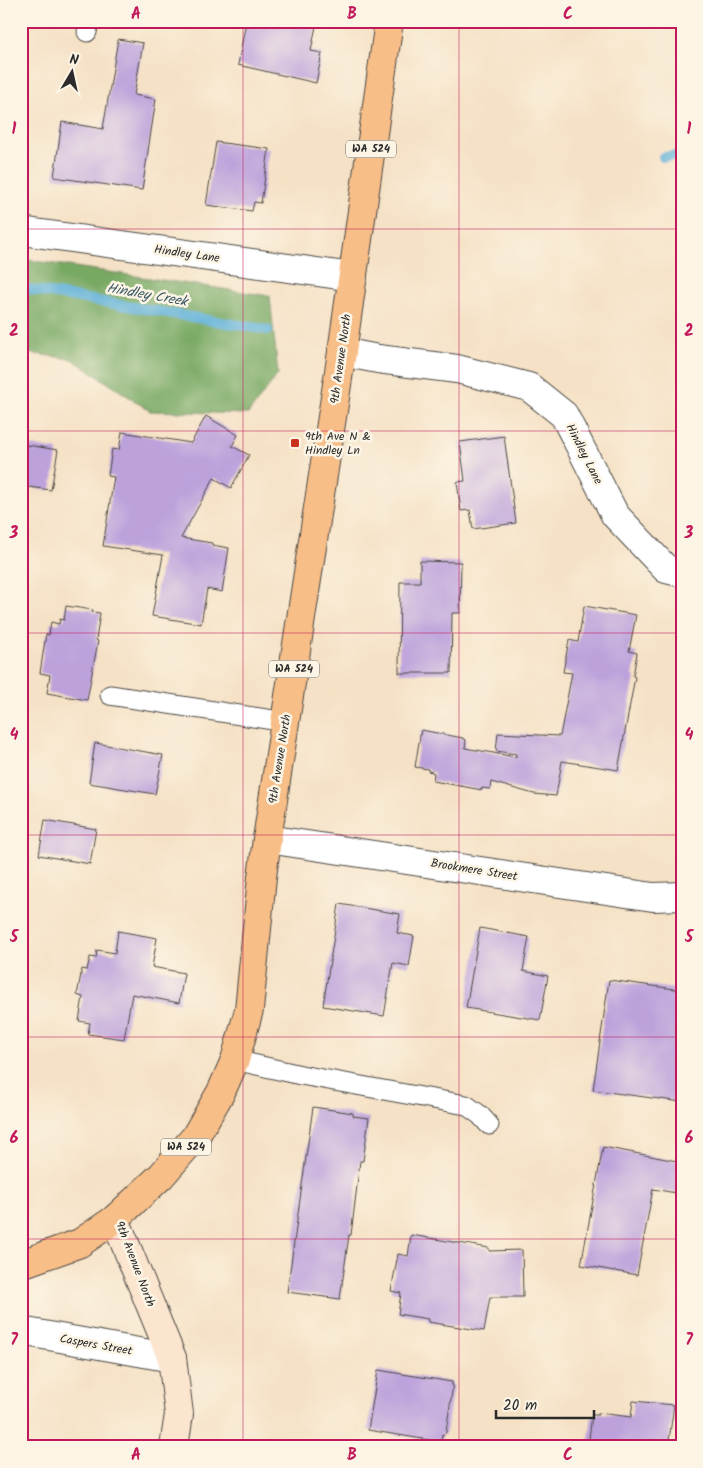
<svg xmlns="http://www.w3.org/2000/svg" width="703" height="1468" viewBox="0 0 703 1468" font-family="Kalam,sans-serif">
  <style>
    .forest { fill: #78a963; stroke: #526a47 }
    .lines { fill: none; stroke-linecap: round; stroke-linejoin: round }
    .stream { stroke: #5db0d8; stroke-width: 10 }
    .building { fill: #bca1db }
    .lane-casing { stroke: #494642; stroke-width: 21 }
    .street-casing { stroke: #494642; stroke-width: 30 }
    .secondary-casing { stroke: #494642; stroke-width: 30 }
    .primary-casing { stroke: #494642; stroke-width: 30 }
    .lane { stroke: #fff; stroke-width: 19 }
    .street { stroke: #fff; stroke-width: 28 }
    .secondary { stroke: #fce5cf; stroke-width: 28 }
    .primary { stroke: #f7be88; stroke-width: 28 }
    .grid { fill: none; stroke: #c2185b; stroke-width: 1; stroke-opacity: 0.55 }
    .poi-dot { fill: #c8321e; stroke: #fcf5e5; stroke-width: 2 }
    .labels { text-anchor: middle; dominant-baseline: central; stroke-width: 5; stroke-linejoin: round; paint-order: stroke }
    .shield { fill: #fcf5e5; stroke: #6a6863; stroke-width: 1 }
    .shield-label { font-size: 11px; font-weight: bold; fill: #2b2b2b }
    .street-label { font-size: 12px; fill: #2b2b2b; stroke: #fcf5e5 }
    .poi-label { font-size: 12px; fill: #2b2b2b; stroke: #fcf5e5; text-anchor: start }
    .water-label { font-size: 14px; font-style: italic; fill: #3c5a68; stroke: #fcf5e5 }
    .neatline { fill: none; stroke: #c2185b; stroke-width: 2 }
    .grid-label { font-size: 16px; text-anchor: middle; font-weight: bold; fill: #c2185b }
  </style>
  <rect width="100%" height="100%" fill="#fcf5e5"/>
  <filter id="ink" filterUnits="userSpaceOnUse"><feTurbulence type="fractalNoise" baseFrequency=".02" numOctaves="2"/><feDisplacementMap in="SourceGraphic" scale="10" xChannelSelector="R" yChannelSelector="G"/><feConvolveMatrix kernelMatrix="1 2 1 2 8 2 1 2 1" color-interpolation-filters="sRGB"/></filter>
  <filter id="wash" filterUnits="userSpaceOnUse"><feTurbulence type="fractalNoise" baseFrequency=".0096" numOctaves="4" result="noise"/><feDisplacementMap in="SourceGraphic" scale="20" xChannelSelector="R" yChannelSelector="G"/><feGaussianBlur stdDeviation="1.12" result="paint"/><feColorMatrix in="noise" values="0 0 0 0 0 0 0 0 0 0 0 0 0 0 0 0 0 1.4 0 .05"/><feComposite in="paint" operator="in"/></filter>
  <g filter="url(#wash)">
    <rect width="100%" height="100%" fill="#f5e1c5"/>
    <polygon class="forest" points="21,259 270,296 278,374 248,414 150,411 72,359 21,352"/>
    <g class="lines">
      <g class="stream">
        <polyline points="663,157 682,155"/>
        <polyline points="21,288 268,330"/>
      </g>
    </g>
    <g id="blocks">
      <g class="building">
        <polygon points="246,21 317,21 311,51 322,53 316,83 238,65"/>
        <polygon points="118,39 143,43 134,95 156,99 142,190 54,177 62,122 103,129"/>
        <polygon points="216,142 269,149 261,203 254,202 252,211 206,205"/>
        <polygon points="206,416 238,435 232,446 249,455 231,488 214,478 181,538 212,543 212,545 229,548 222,592 207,589 201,624 152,616 163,555 103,546 114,477 108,476 112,449 119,450 122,432 191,443"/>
        <polygon points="504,436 516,523 473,529 470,510 461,511 457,482 465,481 460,442"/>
        <polygon points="27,445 58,450 51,490 21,486 21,450 26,450"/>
        <polygon points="420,561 461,562 460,613 452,613 451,673 399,673 400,582 420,582"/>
        <polygon points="66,606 93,610 92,612 100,613 96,640 98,641 87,700 47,693 50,675 40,673 46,634 49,635 51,622 59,624 60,619 64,620"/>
        <polygon points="584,606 636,615 629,651 637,653 633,676 635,677 618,770 562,761 556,796 534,794 491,782 490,789 482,788 482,790 433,781 434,773 432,772 428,771 428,769 415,767 421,730 463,738 463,739 466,740 465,748 516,757 516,754 496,751 498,733 560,736 572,673 563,672 569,640 578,642"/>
        <polygon points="95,743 163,755 155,794 89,783"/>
        <polygon points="45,820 96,829 90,864 39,855"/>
        <polygon points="339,904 400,914 397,933 414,936 409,966 393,963 384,1016 323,1006"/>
        <polygon points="480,928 529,937 523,971 548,976 540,1020 466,1008"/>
        <polygon points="118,931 157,938 152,967 184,973 179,1003 132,994 124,1039 88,1034 90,1023 79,1021 83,997 77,995 82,969 87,970 90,957 96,958 97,950 115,953"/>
        <polygon points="609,980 682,990 682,1102 593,1090"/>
        <polygon points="313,1107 353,1113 353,1116 369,1118 363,1161 360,1161 351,1235 349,1235 340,1299 287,1292"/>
        <polygon points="603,1147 682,1162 682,1194 653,1189 637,1275 581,1265"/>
        <polygon points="411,1235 489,1248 489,1251 522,1250 523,1297 490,1297 484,1331 428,1322 428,1319 398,1314 401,1293 391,1291 398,1254 408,1256"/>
        <polygon points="378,1370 452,1382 452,1385 453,1385 446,1432 444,1435 442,1434 441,1442 368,1430"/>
        <polygon points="633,1401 674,1405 668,1447 588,1447 592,1415 598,1415 599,1413 631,1417"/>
      </g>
    </g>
  </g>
  <g filter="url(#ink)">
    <use href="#blocks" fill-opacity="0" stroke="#494642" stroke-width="1"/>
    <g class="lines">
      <defs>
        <g id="lane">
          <polyline points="87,32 89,21"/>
          <polyline points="110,695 286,722"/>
          <polyline points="235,1060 301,1075 466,1105 480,1115 489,1125"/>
        </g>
        <g id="street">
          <polyline points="21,231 353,277"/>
          <polyline points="342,352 378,359 457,369 529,387 564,415 615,515 666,569 682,573"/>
          <polyline points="267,839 653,897 682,896"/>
          <polyline points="21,1331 172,1358"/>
        </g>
        <polyline id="secondary" points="115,1219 172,1358 179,1414 174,1447"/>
        <polyline id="primary" points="21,1264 80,1243 115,1219 161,1176 195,1137 221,1092 235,1060 249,1010 262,877 267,839 342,352 389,21"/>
      </defs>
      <use href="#lane" class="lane-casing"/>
      <use href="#street" class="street-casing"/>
      <use href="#secondary" class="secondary-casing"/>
      <use href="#primary" class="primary-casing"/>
      <use href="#lane" class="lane"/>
      <use href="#street" class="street"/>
      <use href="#secondary" class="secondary"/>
      <use href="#primary" class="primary"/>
    </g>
  </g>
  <path class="grid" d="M243 21V1447M459 21V1447M21 229H682M21 431H682M21 633H682M21 835H682M21 1037H682M21 1239H682"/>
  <rect class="poi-dot" x="290" y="438" width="10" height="10" rx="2.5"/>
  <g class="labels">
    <g class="shield">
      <rect x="346" y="140.5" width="50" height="17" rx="4"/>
      <rect x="269" y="660.5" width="50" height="17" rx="4"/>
      <rect x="161" y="1138.5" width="50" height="17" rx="4"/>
    </g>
    <g class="shield-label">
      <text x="371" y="149">WA 524</text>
      <text x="294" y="669">WA 524</text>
      <text x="186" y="1147">WA 524</text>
    </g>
    <g class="street-label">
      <text transform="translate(187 254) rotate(8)">Hindley Lane</text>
      <text transform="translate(341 359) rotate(-82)">9th Avenue North</text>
      <text transform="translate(584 454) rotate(63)">Hindley Lane</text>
      <text transform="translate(280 759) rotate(-81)">9th Avenue North</text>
      <text transform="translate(474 870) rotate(9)">Brookmere Street</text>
      <text transform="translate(135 1264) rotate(69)">9th Avenue North</text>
      <text transform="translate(96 1345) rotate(10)">Caspers Street</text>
    </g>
    <g class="poi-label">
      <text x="305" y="436">9th Ave N &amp;<tspan x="305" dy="14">Hindley Ln</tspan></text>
    </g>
    <g class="water-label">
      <text transform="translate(147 295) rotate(10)">Hindley Creek</text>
    </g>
  </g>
  <rect width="703" height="1468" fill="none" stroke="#fcf5e5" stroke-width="55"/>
  <g transform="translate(72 72) rotate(9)" stroke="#fcf5e5" stroke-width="4" paint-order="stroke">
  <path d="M0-4L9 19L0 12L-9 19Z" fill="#2b2b2b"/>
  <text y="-8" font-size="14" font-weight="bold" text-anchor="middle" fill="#2b2b2b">N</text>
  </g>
  <path d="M496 1410v8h98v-8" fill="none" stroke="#2b2b2b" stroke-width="2.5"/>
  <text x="503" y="1410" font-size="15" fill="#2b2b2b" stroke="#fcf5e5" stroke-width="4" paint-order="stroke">20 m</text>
  <rect x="28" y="28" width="648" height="1412" class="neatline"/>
  <g class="grid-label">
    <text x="136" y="19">A</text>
    <text x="352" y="19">B</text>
    <text x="568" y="19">C</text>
    <text x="14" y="134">1</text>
    <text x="689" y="134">1</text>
    <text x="14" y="336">2</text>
    <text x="689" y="336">2</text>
    <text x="14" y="538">3</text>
    <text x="689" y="538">3</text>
    <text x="14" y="740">4</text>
    <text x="689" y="740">4</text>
    <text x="14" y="942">5</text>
    <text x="689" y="942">5</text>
    <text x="14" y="1143">6</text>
    <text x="689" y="1143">6</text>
    <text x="14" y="1345">7</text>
    <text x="689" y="1345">7</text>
    <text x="136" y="1460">A</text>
    <text x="352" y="1460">B</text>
    <text x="568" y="1460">C</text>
  </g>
</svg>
